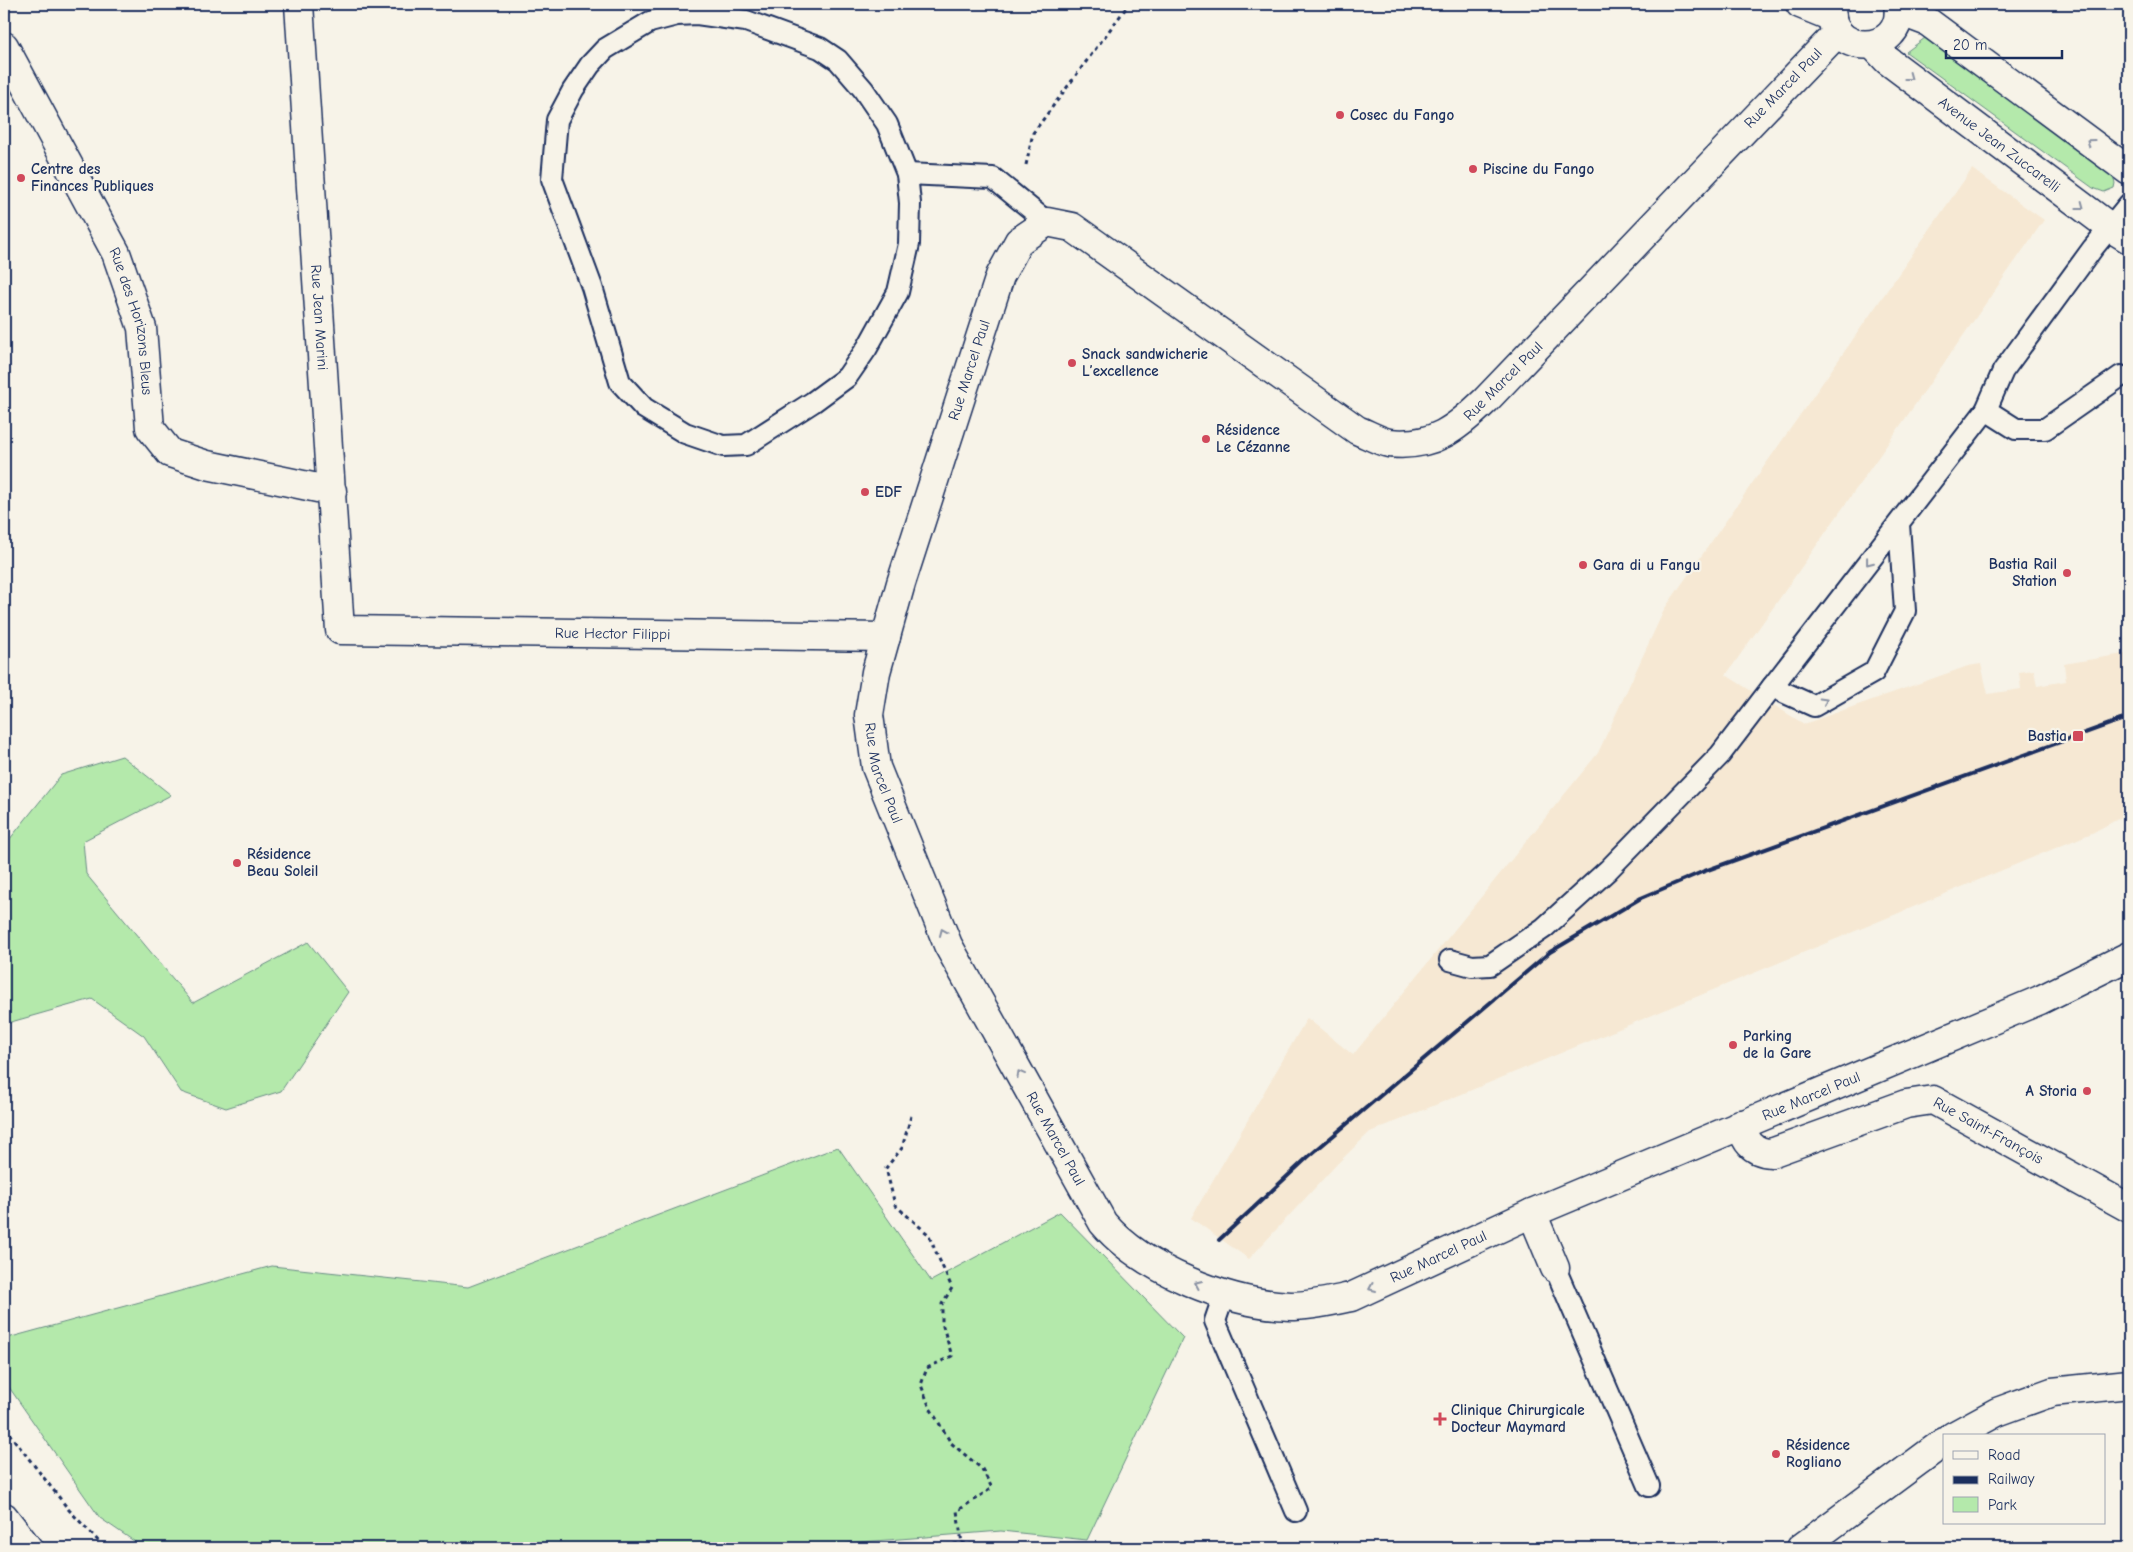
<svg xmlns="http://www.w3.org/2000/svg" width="2133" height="1552" viewBox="0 0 2133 1552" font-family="'Comic Neue',sans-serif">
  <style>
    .built { fill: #f6e8d3 }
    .green { fill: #b4e9ab; stroke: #688c84 }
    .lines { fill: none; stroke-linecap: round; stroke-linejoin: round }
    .service-casing { stroke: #1b2f5e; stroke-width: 24 }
    .minor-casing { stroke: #1b2f5e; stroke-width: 31 }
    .secondary-casing { stroke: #1b2f5e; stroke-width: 31 }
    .path { stroke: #1b2f5e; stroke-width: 3; stroke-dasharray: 4 4; stroke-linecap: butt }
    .service { stroke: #f7f3e8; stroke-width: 20 }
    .minor { stroke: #f7f3e8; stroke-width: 28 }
    .secondary { stroke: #f7f3e8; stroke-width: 28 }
    .rail { stroke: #1b2f5e; stroke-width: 4 }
    .oneway { stroke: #8991a3 }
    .poi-dot { fill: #d1495b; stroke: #f7f3e8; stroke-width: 2 }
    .labels { text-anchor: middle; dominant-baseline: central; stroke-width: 4.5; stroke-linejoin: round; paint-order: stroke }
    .street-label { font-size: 15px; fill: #1b2f5e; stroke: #f7f3e8 }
    .poi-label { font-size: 15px; font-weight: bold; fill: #1b2f5e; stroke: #f7f3e8; text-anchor: start }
  </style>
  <rect width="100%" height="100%" fill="#f7f3e8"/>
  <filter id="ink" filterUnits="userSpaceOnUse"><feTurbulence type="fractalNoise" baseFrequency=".02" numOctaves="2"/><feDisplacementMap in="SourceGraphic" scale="10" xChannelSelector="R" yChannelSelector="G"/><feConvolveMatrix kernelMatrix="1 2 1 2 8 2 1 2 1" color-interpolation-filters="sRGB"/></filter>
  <g filter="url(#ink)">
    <polygon class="built" points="1972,169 2044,220 1726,675 1804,724 1968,666 1981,664 1988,694 2021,689 2019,672 2034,670 2037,686 2066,681 2064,664 2129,653 2129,813 2092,833 1370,1132 1338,1163 1249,1259 1191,1218 1307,1018 1353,1055 1598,753 1665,608"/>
    <g class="green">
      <polygon points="1925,38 2110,171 2115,183 2114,188 2104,192 2093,188 1906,52"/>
      <polygon points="122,756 171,795 83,841 86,874 193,1003 308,942 348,992 281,1091 226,1108 181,1092 144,1036 92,999 4,1024 4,841 9,840 61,775"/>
      <polygon points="838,1147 931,1281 1060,1212 1183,1338 1087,1540 1001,1531 849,1543 835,1548 144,1548 100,1518 4,1380 4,1339 272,1266 468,1287"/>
    </g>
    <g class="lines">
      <defs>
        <g id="service">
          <polygon points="697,14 746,21 820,48 838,60 863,89 887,124 907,174 910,203 909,244 898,292 867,348 847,377 813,402 746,445 723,446 685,433 644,408 620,382 592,287 552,179 557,120 573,90 590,65 605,49 650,22 677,15"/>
          <polyline points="907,174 993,178 1047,222"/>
          <polyline points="1986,410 2016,429 2045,429 2121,376"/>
          <polyline points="1899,524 1905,611 1874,672 1814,706 1772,687 1986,410 2003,371 2093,248 2129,204"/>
          <polyline points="1450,960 1472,966 1490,965 1544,928 1608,870 1720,755 1772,687"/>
          <polyline points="1555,1268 1649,1486"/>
          <polyline points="1224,1295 1215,1321 1296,1511"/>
        </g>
        <g id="minor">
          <path id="s1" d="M299 4 340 630 886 637"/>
          <path id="s2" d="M1838 32 1486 400C1457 428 1433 448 1389 443 1379 441 1367 434 1357 430L1072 227 1047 222 1019 241 1000 276 901 583 876 672 869 715 876 767 948 945 1103 1223C1143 1270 1229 1304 1291 1306 1311 1306 1331 1301 1351 1297L1532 1213 2040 1000 2129 956"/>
          <path id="s3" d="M4 46 116 253 142 328 150 428 170 453 207 465 332 491"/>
          <path id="s4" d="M1740 1124C1746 1141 1751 1152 1771 1153L1906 1104 1933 1100 2129 1208"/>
          <polyline points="1532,1213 1555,1268"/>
          <polyline points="1953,1436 1997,1412 2052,1392 2129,1384"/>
          <polyline points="4,1517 28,1548"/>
          <polyline points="1801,1548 1944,1442"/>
        </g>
        <g id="secondary">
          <polyline points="1800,4 1832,17"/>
          <path d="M1832 4C1823 58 1907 58 1898 4"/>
          <polyline points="1899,11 1928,22 2129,171"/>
          <path id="s5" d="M1873 45 1887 60 2111 228 2129 239"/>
        </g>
      </defs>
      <use href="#service" class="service-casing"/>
      <use href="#minor" class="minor-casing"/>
      <use href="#secondary" class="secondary-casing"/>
      <g class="path">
        <polyline points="1026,165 1033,133 1129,4"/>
        <polyline points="911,1116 902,1148 886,1168 895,1205 928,1234 952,1288 942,1304 942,1323 952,1356 927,1368 921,1385 930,1408 951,1443 982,1469 992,1488 957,1511 962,1543"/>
        <polyline points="4,1427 69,1510 105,1548"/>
        <polyline points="930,1548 962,1543 993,1548"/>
      </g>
      <use href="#service" class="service"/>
      <use href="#minor" class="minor"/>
      <use href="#secondary" class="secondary"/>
      <polyline class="rail" points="1219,1240 1308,1157 1550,952 1641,898 1702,872 2129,717"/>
    </g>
    <defs><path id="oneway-chevron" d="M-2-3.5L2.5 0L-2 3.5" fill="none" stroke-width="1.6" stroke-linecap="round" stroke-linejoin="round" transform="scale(1.25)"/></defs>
    <g class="oneway">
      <use href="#oneway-chevron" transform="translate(1909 77) rotate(37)"/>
      <use href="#oneway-chevron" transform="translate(2090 142) rotate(-144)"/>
      <use href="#oneway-chevron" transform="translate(2081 206) rotate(37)"/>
      <use href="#oneway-chevron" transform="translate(1869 562) rotate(128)"/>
      <use href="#oneway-chevron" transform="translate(1824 701) rotate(-30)"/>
      <use href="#oneway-chevron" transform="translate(943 932) rotate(-113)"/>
      <use href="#oneway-chevron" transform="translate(1020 1074) rotate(-119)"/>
      <use href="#oneway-chevron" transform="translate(1198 1284) rotate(-156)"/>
      <use href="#oneway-chevron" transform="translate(1372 1288) rotate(156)"/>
    </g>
  </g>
  <g class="poi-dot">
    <circle cx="1340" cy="115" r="5"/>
    <circle cx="1473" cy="169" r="5"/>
    <circle cx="21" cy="178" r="5"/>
    <circle cx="1072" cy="363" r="5"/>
    <circle cx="1206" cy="439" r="5"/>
    <circle cx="865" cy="492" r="5"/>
    <circle cx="1583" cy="565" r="5"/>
    <circle cx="2067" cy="573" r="5"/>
    <rect x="2072" y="730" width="12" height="12" rx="2.5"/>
    <circle cx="237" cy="863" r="5"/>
    <circle cx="1733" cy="1045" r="5"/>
    <circle cx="2087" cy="1091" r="5"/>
    <path d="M1437.5 1411.5h5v5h5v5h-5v5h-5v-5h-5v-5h5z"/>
    <circle cx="1776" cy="1454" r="5"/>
  </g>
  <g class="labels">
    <g class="street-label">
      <text transform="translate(1783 88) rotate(-46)">Rue Marcel Paul</text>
      <text stroke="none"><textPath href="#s5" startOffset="161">Avenue Jean Zuccarelli</textPath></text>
      <text stroke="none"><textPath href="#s1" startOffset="314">Rue Jean Marini</textPath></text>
      <text stroke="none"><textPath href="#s3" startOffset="306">Rue des Horizons Bleus</textPath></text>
      <text transform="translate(969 370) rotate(-72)">Rue Marcel Paul</text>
      <text transform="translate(1503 381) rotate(-45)">Rue Marcel Paul</text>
      <text stroke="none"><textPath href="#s1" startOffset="900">Rue Hector Filippi</textPath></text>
      <text stroke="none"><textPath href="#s2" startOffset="1622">Rue Marcel Paul</textPath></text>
      <text stroke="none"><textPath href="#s2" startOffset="2898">Rue Marcel Paul</textPath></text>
      <text stroke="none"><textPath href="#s4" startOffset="280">Rue Saint-François</textPath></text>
      <text stroke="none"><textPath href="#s2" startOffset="2028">Rue Marcel Paul</textPath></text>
      <text stroke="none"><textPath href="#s2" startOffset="2492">Rue Marcel Paul</textPath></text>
    </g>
    <g class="poi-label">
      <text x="1350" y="115">Cosec du Fango</text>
      <text x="31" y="169">Centre des<tspan x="31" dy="17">Finances Publiques</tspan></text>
      <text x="1483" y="169">Piscine du Fango</text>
      <text x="1082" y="354">Snack sandwicherie<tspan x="1082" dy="17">L’excellence</tspan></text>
      <text x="1216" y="430">Résidence<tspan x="1216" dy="17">Le Cézanne</tspan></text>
      <text x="875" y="492">EDF</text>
      <text x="2057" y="564" text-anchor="end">Bastia Rail<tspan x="2057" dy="17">Station</tspan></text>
      <text x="1593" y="565">Gara di u Fangu</text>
      <text x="2067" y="736" text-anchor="end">Bastia</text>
      <text x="247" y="854">Résidence<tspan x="247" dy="17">Beau Soleil</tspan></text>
      <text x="1743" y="1036">Parking<tspan x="1743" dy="17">de la Gare</tspan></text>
      <text x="2077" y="1091" text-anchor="end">A Storia</text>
      <text x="1451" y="1410">Clinique Chirurgicale<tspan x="1451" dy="17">Docteur Maymard</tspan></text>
      <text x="1786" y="1445">Résidence<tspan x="1786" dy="17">Rogliano</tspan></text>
    </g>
  </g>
  <rect width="2133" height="1552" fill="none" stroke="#f7f3e8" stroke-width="20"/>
  <rect x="10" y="10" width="2113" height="1532" fill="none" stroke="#1b2f5e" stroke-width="2" filter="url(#ink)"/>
  <rect x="1943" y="1434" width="162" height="90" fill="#f7f3e8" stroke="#9fa5b1"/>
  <rect x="1953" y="1451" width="25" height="8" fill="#f7f3e8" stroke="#9fa5b1"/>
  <text x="1988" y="1460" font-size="15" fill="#1b2f5e">Road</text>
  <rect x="1953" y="1476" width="25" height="8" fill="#1b2f5e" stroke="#9fa5b1"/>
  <text x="1988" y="1484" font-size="15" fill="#1b2f5e">Railway</text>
  <rect x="1953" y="1497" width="25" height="15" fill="#b4e9ab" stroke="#9fa5b1"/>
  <text x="1988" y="1510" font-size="15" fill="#1b2f5e">Park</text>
  <path d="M1946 50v8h116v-8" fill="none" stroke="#1b2f5e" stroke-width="2.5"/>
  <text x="1953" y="50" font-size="15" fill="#1b2f5e" stroke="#f7f3e8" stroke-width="4" paint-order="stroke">20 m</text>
</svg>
